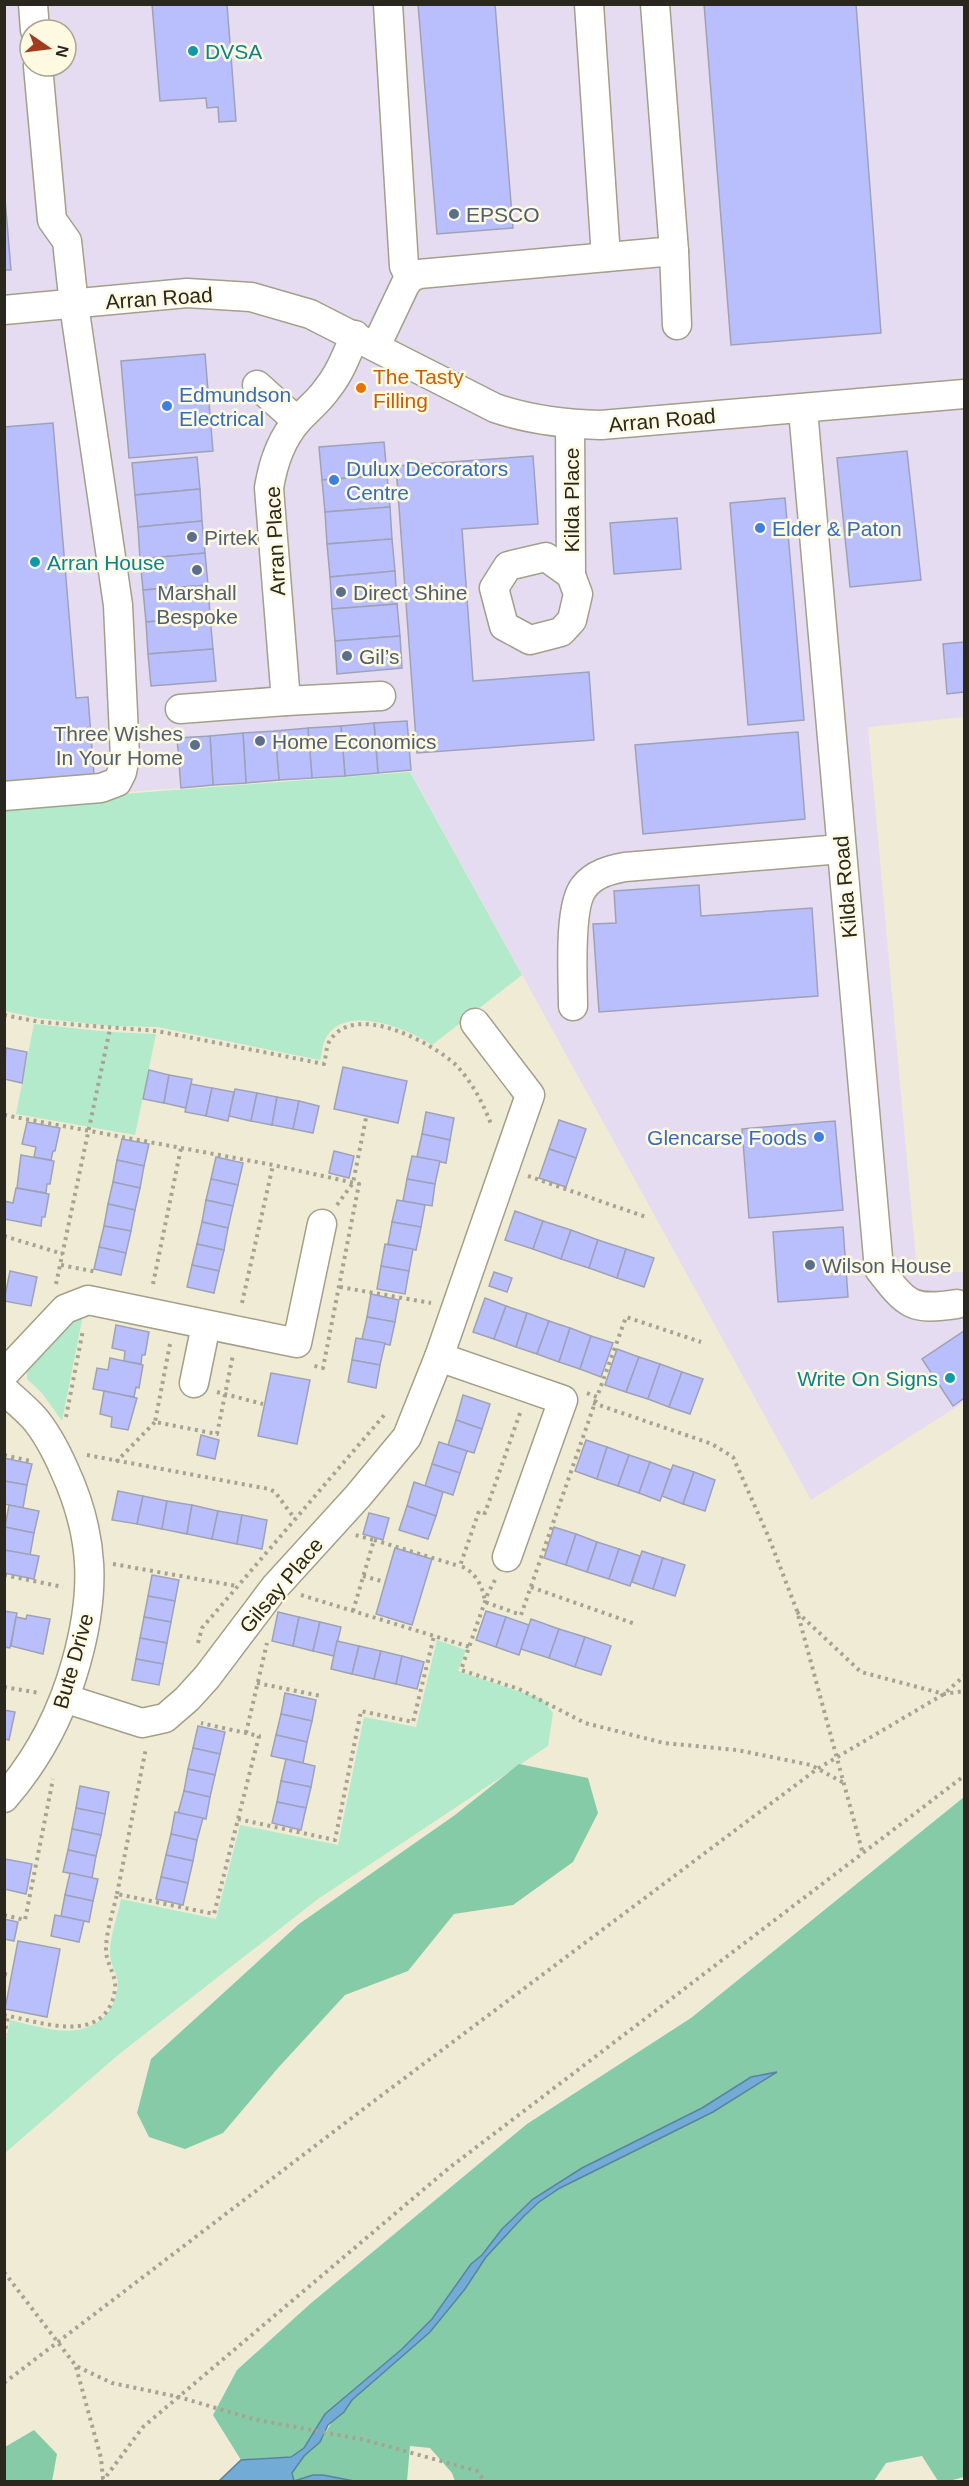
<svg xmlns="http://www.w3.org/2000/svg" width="969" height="2486" viewBox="0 0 969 2486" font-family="Helvetica,sans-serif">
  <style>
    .industrial { fill: #e6dcf1; fill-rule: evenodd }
    .green { fill: #b2eacb }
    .forest { fill: #86cba7 }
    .water { fill: #71abd6; stroke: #5b839f; stroke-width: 1.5 }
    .building { fill: #b9befc; stroke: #9fa2b7; stroke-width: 1.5 }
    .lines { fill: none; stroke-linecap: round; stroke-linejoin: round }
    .minor-casing { stroke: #a49f89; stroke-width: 31 }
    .path { stroke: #a7a392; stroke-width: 4; stroke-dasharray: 3 4.5; stroke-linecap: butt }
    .minor { stroke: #fff; stroke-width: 28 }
    .culture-dot { fill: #0f9aa8; stroke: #fef9e1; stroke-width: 2 }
    .service-dot { fill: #5c6f8a; stroke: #fef9e1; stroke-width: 2 }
    .food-dot { fill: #e8710a; stroke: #fef9e1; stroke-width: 2 }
    .shop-dot { fill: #3f7fe0; stroke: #fef9e1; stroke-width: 2 }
    .labels { text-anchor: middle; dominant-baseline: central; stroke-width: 5; stroke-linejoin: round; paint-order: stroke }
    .culture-label { font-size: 21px; fill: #0d838f; stroke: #fef9e1; text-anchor: start }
    .service-label { font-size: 21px; fill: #4e5e75; stroke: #fef9e1; text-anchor: start }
    .street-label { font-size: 21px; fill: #29271e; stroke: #fef9e1 }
    .food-label { font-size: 21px; fill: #c56008; stroke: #fef9e1; text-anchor: start }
    .shop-label { font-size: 21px; fill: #366cbe; stroke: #fef9e1; text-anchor: start }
  </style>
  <rect width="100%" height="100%" fill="#f0ebd4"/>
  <path class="industrial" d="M5 5H964V717L868 727 917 1272H964V1402L811 1500 410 771 5 801ZM30 30H66V66H30Z"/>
  <g class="green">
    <path d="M410 772 522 975 432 1045C408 1028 340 1001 324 1042 322 1048 322 1055 320 1060L157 1027 111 1026 38 1018 5 1011V803Z"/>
    <polygon points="34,1024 110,1032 156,1034 135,1135 16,1114"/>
    <path d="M83 1315 62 1421 42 1393 27 1379V1372C43 1351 58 1324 83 1315Z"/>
    <path d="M437 1640 466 1650 458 1671 542 1699 553 1713 548 1746 318 1899 118 2055 5 2153 4 2049 10 2020C41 2027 76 2041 103 2018 112 2010 117 1997 118 1985 118 1973 110 1965 110 1954 109 1940 118 1914 121 1899L216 1919 240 1825 338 1845 364 1717 416 1727Z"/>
  </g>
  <g class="forest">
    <polygon points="519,1764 588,1778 598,1813 573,1862 513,1905 454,1914 408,1971 345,1995 278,2068 223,2133 185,2149 149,2137 137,2113 151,2059 299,1924 455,1815"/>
    <polygon points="964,1797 964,2477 949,2481 938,2481 922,2456 886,2463 874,2481 455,2481 452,2473 430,2448 410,2446 407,2481 354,2481 323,2475 313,2475 294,2481 292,2472 304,2456 320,2442 333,2420 344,2412 352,2400 400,2358 503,2237 539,2202 560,2188 713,2112 775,2074 751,2077 702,2108 582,2168 533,2199 502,2229 482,2255 471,2264 432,2319 402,2349 325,2414 304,2448 291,2457 241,2460 213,2415 237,2370 310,2304 527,2124 691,2018"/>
    <polygon points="34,2430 57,2454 52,2481 5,2481 5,2447"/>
  </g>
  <polygon class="water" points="777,2072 713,2112 560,2188 539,2202 524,2216 486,2257 465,2289 430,2332 352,2400 344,2412 328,2425 320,2442 304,2456 292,2473 294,2481 313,2475 323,2475 354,2481 219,2481 241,2460 291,2457 304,2448 325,2414 402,2349 432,2319 471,2264 482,2255 502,2229 533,2199 582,2168 702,2108 751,2077"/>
  <g class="building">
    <polygon points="152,4 227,4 236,121 219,122 218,107 207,108 206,98 160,101"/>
    <polygon points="418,4 495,4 513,228 437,234"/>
    <polygon points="704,4 856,4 881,333 731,345"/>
    <polygon points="4,187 11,270 4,270"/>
    <polygon points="205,354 213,451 129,458 121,361"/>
    <polygon points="53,423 76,698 88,697 94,775 4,782 4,427"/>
    <polygon points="384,442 387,475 322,480 319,447"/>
    <polygon points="907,451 921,580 850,587 837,458"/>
    <polygon points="533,456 538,524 462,529 473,681 589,672 594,740 417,753 396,466"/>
    <polygon points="197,457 200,489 135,495 132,463"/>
    <polygon points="387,475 390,507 325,512 322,480"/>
    <polygon points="200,489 202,521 138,527 135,495"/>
    <polygon points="785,498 804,720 748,725 730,503"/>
    <polygon points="390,507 392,539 327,544 325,512"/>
    <polygon points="677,518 681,569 614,574 610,523"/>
    <polygon points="202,521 205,553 140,559 138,527"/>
    <polygon points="392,539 395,571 330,577 327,544"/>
    <polygon points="205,553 208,585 143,590 140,559"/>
    <polygon points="395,571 397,604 332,609 330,577"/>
    <polygon points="208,585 210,617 146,622 143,590"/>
    <polygon points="397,604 400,636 335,641 332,609"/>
    <polygon points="210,617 213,649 148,654 146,622"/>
    <polygon points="400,636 402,668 337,674 335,641"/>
    <polygon points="964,642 964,692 947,694 943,644"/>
    <polygon points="213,649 216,681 151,686 148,654"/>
    <polygon points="407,721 411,770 378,773 374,723"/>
    <polygon points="374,723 378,773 345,776 341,726"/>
    <polygon points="341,726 345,776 312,778 308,728"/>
    <polygon points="308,728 312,778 279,780 275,731"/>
    <polygon points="275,731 279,780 246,783 243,733"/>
    <polygon points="798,732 805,819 643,834 635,745"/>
    <polygon points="243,733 246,783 213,785 210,736"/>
    <polygon points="210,736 213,785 181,788 177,738"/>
    <polygon points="699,885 701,916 812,908 818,996 599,1012 593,924 616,923 614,891"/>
    <polygon points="6,1048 27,1052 22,1083 4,1079"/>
    <polygon points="343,1067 407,1081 398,1123 334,1109"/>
    <polygon points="149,1070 169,1075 164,1103 143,1099"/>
    <polygon points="169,1075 192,1079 186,1108 164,1103"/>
    <polygon points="191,1084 212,1088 206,1116 185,1112"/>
    <polygon points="212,1088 234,1092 228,1121 206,1116"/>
    <polygon points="235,1089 257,1093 251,1121 229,1116"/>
    <polygon points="257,1093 277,1097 272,1125 251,1121"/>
    <polygon points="277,1097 299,1101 293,1129 272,1125"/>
    <polygon points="299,1101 319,1106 313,1133 293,1129"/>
    <polygon points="426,1112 454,1118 450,1140 422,1134"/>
    <polygon points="559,1120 586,1129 576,1158 549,1149"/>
    <polygon points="835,1121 843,1210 749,1218 742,1129"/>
    <polygon points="27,1122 60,1128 55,1151 53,1151 51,1160 34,1157 36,1147 22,1144"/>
    <polygon points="422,1134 450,1140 446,1163 417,1157"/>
    <polygon points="122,1139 149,1144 144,1166 117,1160"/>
    <polygon points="549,1149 576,1158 566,1187 539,1178"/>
    <polygon points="334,1151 354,1156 349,1178 329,1173"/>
    <polygon points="21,1155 54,1161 50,1184 47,1184 46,1193 17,1188"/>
    <polygon points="412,1156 440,1161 435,1184 407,1179"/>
    <polygon points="216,1157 243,1163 238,1185 211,1179"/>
    <polygon points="117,1160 144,1166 140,1188 113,1182"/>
    <polygon points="211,1179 238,1185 233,1206 206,1200"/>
    <polygon points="407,1179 435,1184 432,1206 403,1201"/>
    <polygon points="113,1182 140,1188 135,1210 108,1204"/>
    <polygon points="16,1188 49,1194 45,1217 42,1217 41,1226 4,1219 4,1201 13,1203"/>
    <polygon points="206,1200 233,1206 228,1228 202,1222"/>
    <polygon points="397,1200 425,1205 421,1227 392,1222"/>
    <polygon points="108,1204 135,1210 131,1231 104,1226"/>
    <polygon points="515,1211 543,1221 533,1249 505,1240"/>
    <polygon points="543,1221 571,1230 561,1259 533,1249"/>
    <polygon points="202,1222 228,1228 224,1250 197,1244"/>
    <polygon points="392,1222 421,1227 416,1250 388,1244"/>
    <polygon points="104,1226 131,1231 126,1253 99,1247"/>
    <polygon points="843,1227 848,1297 778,1302 773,1232"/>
    <polygon points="571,1230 598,1240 589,1268 561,1259"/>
    <polygon points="598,1240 626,1249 617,1278 589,1268"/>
    <polygon points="197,1244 224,1250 219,1271 192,1265"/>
    <polygon points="385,1244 413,1249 409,1271 381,1266"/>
    <polygon points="99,1247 126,1253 121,1275 94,1269"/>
    <polygon points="626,1249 654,1258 644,1287 617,1278"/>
    <polygon points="192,1265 219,1271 214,1293 187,1287"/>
    <polygon points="381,1266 409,1271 405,1294 377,1289"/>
    <polygon points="10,1271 37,1277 31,1306 4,1301"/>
    <polygon points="494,1272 512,1278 507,1292 489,1286"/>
    <polygon points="371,1294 399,1300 395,1322 367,1317"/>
    <polygon points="485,1298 506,1306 494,1339 473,1332"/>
    <polygon points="506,1306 527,1313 516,1347 494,1339"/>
    <polygon points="527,1313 549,1321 537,1354 516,1347"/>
    <polygon points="367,1317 395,1322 390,1345 362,1339"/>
    <polygon points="549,1321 570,1328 559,1362 537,1354"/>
    <polygon points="116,1325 149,1332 145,1355 142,1355 141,1364 124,1361 125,1351 112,1348"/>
    <polygon points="570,1328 591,1336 580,1369 559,1362"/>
    <polygon points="964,1331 964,1398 953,1406 922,1359"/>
    <polygon points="591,1336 613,1343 601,1377 580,1369"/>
    <polygon points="356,1338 385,1343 380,1365 352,1360"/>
    <polygon points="617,1349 639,1357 626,1392 605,1385"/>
    <polygon points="639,1357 660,1364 648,1399 626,1392"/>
    <polygon points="110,1358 143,1365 139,1388 136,1387 134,1397 93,1389 97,1368 108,1370"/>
    <polygon points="352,1360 380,1365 376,1388 348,1382"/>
    <polygon points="660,1364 682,1372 669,1407 648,1399"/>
    <polygon points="682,1372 703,1379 690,1414 669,1407"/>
    <polygon points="271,1373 310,1380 297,1444 258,1436"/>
    <polygon points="104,1391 137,1398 128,1430 111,1427 112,1417 100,1414"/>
    <polygon points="463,1395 490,1404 482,1429 456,1420"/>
    <polygon points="456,1420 482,1429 474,1453 448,1445"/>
    <polygon points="201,1435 219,1440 215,1459 197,1455"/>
    <polygon points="586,1440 607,1447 597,1479 575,1471"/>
    <polygon points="439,1442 467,1451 460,1473 432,1464"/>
    <polygon points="607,1447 629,1455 618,1486 597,1479"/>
    <polygon points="629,1455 650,1462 639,1493 618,1486"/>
    <polygon points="4,1458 32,1464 27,1485 4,1481"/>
    <polygon points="650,1462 671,1470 660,1501 639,1493"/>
    <polygon points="432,1464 460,1473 453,1495 425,1486"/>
    <polygon points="673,1465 694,1472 683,1504 662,1496"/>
    <polygon points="694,1472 715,1480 705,1511 683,1504"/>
    <polygon points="4,1481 27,1485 23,1508 4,1504"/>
    <polygon points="414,1482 443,1492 436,1516 407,1506"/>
    <polygon points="118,1491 143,1496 137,1524 112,1520"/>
    <polygon points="143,1496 167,1501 162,1529 137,1524"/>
    <polygon points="167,1501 192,1505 187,1534 162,1529"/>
    <polygon points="9,1505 39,1511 34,1533 5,1527"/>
    <polygon points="192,1505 218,1511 212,1539 187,1534"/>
    <polygon points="407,1506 436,1516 428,1539 399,1530"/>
    <polygon points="218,1511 242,1515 237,1544 212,1539"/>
    <polygon points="369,1513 389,1518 383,1540 363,1534"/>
    <polygon points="242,1515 267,1520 262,1549 237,1544"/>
    <polygon points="5,1527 34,1533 30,1555 4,1550"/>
    <polygon points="554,1527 576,1534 566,1565 544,1558"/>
    <polygon points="576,1534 597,1542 587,1572 566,1565"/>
    <polygon points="597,1542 619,1549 609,1579 587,1572"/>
    <polygon points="395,1548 432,1559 412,1625 376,1614"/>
    <polygon points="619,1549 640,1556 630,1586 609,1579"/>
    <polygon points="4,1550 39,1556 34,1579 4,1573"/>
    <polygon points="642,1551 663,1558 653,1589 632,1582"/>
    <polygon points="663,1558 685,1565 675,1596 653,1589"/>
    <polygon points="152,1575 179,1580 175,1601 148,1596"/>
    <polygon points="148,1596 175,1601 171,1622 144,1617"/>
    <polygon points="4,1611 17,1613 10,1648 4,1647"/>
    <polygon points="486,1611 506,1617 496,1647 476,1640"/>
    <polygon points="278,1612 299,1617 293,1646 272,1641"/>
    <polygon points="27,1615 50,1619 43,1654 11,1646 16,1617 26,1619"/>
    <polygon points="144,1617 171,1622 167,1643 140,1638"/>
    <polygon points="299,1617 320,1622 313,1651 293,1646"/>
    <polygon points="506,1617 529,1625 519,1655 496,1647"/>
    <polygon points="531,1619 559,1629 549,1658 521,1649"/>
    <polygon points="320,1622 341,1627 334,1656 313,1651"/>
    <polygon points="559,1629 585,1637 575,1667 549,1658"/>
    <polygon points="585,1637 611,1646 601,1675 575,1667"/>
    <polygon points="140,1638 167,1643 163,1664 136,1659"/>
    <polygon points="337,1641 359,1646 352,1674 331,1669"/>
    <polygon points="359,1646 381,1651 374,1679 352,1674"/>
    <polygon points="381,1651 402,1656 396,1684 374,1679"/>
    <polygon points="402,1656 424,1662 417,1689 396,1684"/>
    <polygon points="136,1659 163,1664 159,1685 132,1680"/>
    <polygon points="285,1693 316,1700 312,1721 281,1714"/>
    <polygon points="4,1710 15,1712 9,1740 4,1739"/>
    <polygon points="281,1714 312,1721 307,1742 276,1735"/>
    <polygon points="198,1726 225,1732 220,1754 193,1748"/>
    <polygon points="276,1735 307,1742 303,1763 271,1756"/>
    <polygon points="193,1748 220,1754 215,1775 188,1769"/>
    <polygon points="286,1759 315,1766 311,1787 281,1781"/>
    <polygon points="188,1769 215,1775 210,1797 184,1791"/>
    <polygon points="281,1781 311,1787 306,1808 277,1802"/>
    <polygon points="80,1786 109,1792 105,1814 76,1808"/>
    <polygon points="184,1791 210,1797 206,1819 178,1813"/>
    <polygon points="277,1802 306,1808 301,1830 272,1823"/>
    <polygon points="76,1808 105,1814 101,1835 72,1829"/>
    <polygon points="175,1812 203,1818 197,1840 171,1834"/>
    <polygon points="72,1829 101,1835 96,1856 68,1850"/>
    <polygon points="171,1834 197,1840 193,1861 166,1855"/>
    <polygon points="68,1850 96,1856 92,1878 63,1872"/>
    <polygon points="166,1855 193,1861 188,1883 161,1877"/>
    <polygon points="5,1859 32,1864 26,1894 4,1889"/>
    <polygon points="70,1873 98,1879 93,1901 65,1895"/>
    <polygon points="161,1877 188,1883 183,1905 156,1899"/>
    <polygon points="65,1895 93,1901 89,1922 61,1916"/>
    <polygon points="55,1915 84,1921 79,1942 51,1936"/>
    <polygon points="4,1919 18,1922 14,1941 4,1939"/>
    <polygon points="18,1941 60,1949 47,2017 5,2009"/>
  </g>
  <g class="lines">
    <defs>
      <g id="minor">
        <polyline points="33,4 35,30"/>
        <polyline points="388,4 404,266 410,278"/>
        <polyline points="589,4 606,257"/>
        <polyline points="674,251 677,325"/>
        <path d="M4 310 187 293 251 297 310 314 495 408C530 420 564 424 601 425L964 394"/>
        <path d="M355 335C347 354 340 373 327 389 319 401 308 409 298 420 281 439 273 463 269 488L286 701 381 696"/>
        <polyline points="376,346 405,285 410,278 419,274 674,251 655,4"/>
        <polyline points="257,385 297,421"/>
        <path d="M803 410 879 1269C907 1305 911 1311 957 1304"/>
        <polyline points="570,424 571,575"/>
        <polygon points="546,557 571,575 578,594 572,620 561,632 530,640 504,626 494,588 508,566"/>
        <polyline points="180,709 286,701"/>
        <polyline points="4,796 101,788 117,782 122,772 125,757 118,605 74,305 67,241 52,220 38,66"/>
        <path d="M573 1006C573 979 568 906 584 887 594 874 609 870 625 867L841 849"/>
        <polyline points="439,1357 563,1400 507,1557"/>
        <polyline points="4,1374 65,1309 88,1300 297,1343 322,1224"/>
        <polyline points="194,1383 206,1325"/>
        <path d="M4 1390C14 1399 25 1408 34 1418 47 1433 56 1451 64 1469 95 1536 96 1592 76 1663 62 1713 39 1758 4 1798"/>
        <polyline points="67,1699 142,1723 165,1718 187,1699 207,1677 275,1587 358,1496 407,1437 439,1357 530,1095 475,1023"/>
      </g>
    </defs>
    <use href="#minor" class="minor-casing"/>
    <g class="path">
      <path d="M4 1015 40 1022 157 1031 324 1064C326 1057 326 1048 329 1042 353 1000 431 1042 456 1065 472 1082 483 1103 491 1124"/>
      <polyline points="4,1115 273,1165 359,1184 323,1368 311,1365"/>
      <polyline points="528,1176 646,1217"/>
      <polyline points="337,1205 353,1183 366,1118"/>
      <polyline points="4,1236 63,1254"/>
      <polyline points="61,1265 97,1272"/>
      <polyline points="56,1284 110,1029"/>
      <polyline points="153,1284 181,1148"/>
      <polyline points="340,1287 431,1303"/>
      <polyline points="242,1303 273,1165"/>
      <polyline points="170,1344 155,1422 217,1434 233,1355"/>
      <polyline points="217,1392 263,1404"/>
      <polyline points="587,1393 597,1397 626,1317 701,1342"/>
      <polyline points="593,1403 712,1444 733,1457 769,1538 797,1611 863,1854"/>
      <path d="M520 1413 485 1513 479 1511 460 1566C475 1571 483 1586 485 1602L521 1615 597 1397"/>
      <polyline points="66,1417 83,1330"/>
      <polyline points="4,1455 30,1461"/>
      <polyline points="87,1455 269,1489 275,1492 295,1519"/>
      <polyline points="116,1462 155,1422"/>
      <polyline points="374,1540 459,1566"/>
      <polyline points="113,1564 237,1586"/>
      <polyline points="4,1575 63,1587"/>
      <polyline points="363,1576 385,1582"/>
      <polyline points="495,1580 488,1593 461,1670 519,1689 585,1723 664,1743 737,1750 811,1765 844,1783"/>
      <polyline points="531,1587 635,1624"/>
      <polyline points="301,1595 470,1647"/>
      <polyline points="353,1611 374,1540 355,1535"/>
      <polyline points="797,1612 861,1672 944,1694 964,1691"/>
      <polyline points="198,1643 202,1628 386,1413"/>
      <polyline points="257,1683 321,1696"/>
      <polyline points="4,1687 39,1693"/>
      <polyline points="246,1733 267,1643"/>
      <polyline points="238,1819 335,1840 361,1711 413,1722 434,1636"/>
      <polyline points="117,1894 146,1748"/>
      <polyline points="4,1915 25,1920 53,1779"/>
      <polyline points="4,1974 10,1975"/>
      <path d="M4 2015C41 2022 106 2047 115 1990 117 1975 106 1964 106 1950 106 1932 113 1912 117 1894L214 1914 259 1736 201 1723"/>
      <polyline points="4,2036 8,2016"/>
      <polyline points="4,2272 76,2366 112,2383 179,2397 253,2419 365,2440 477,2471 485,2482"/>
      <polyline points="76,2367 101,2458 103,2479"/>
      <polyline points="4,2383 370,2104 817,1769 944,1694 964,1676"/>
      <polyline points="102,2482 143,2427 449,2168 964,1776"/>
    </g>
    <use href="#minor" class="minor"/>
  </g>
  <g class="culture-dot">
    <circle cx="193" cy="51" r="6"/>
    <circle cx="35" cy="562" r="6"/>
    <circle cx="950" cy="1378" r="6"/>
  </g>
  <g class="service-dot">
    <circle cx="454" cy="214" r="6"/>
    <circle cx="192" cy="537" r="6"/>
    <circle cx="197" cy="570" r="6"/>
    <circle cx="341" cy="592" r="6"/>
    <circle cx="347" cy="656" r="6"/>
    <circle cx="260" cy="741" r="6"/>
    <circle cx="195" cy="745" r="6"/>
    <circle cx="810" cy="1265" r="6"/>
  </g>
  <circle class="food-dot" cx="361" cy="388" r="6"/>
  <g class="shop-dot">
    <circle cx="167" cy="406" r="6"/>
    <circle cx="334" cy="480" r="6"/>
    <circle cx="760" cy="528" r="6"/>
    <circle cx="819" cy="1137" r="6"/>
  </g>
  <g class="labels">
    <g class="culture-label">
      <text x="205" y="51">DVSA</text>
      <text x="47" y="562">Arran House</text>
      <text x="938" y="1378" text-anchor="end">Write On Signs</text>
    </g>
    <g class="service-label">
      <text x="466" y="214">EPSCO</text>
      <text x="204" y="537">Pirtek</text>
      <text x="197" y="592" text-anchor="middle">Marshall<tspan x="197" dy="24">Bespoke</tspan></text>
      <text x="353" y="592">Direct Shine</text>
      <text x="359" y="656">Gil’s</text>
      <text x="183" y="733" text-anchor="end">Three Wishes<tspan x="183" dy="24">In Your Home</tspan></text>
      <text x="272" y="741">Home Economics</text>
      <text x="822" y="1265">Wilson House</text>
    </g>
    <g class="street-label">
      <text transform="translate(159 298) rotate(-4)">Arran Road</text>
      <text transform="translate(662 420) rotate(-5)">Arran Road</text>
      <text transform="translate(571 500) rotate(-90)">Kilda Place</text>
      <text transform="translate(275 541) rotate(-93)">Arran Place</text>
      <text transform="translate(845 887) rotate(-95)">Kilda Road</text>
      <text transform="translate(281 1585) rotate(-50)">Gilsay Place</text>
      <text transform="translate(73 1661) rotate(-74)">Bute Drive</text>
    </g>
    <g class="food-label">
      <text x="373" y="376">The Tasty<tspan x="373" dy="24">Filling</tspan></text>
    </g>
    <g class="shop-label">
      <text x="179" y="394">Edmundson<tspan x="179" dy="24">Electrical</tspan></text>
      <text x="346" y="468">Dulux Decorators<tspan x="346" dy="24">Centre</tspan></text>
      <text x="772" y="528">Elder &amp; Paton</text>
      <text x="807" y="1137" text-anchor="end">Glencarse Foods</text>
    </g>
  </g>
  <rect width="969" height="2486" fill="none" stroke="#29271e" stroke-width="12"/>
  <g transform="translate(48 48) rotate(104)"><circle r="28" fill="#fef9e1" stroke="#a9a593" stroke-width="1.5"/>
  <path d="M0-4.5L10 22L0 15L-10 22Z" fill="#a33b1f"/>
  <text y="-9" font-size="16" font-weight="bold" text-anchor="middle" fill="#29271e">N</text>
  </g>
</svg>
